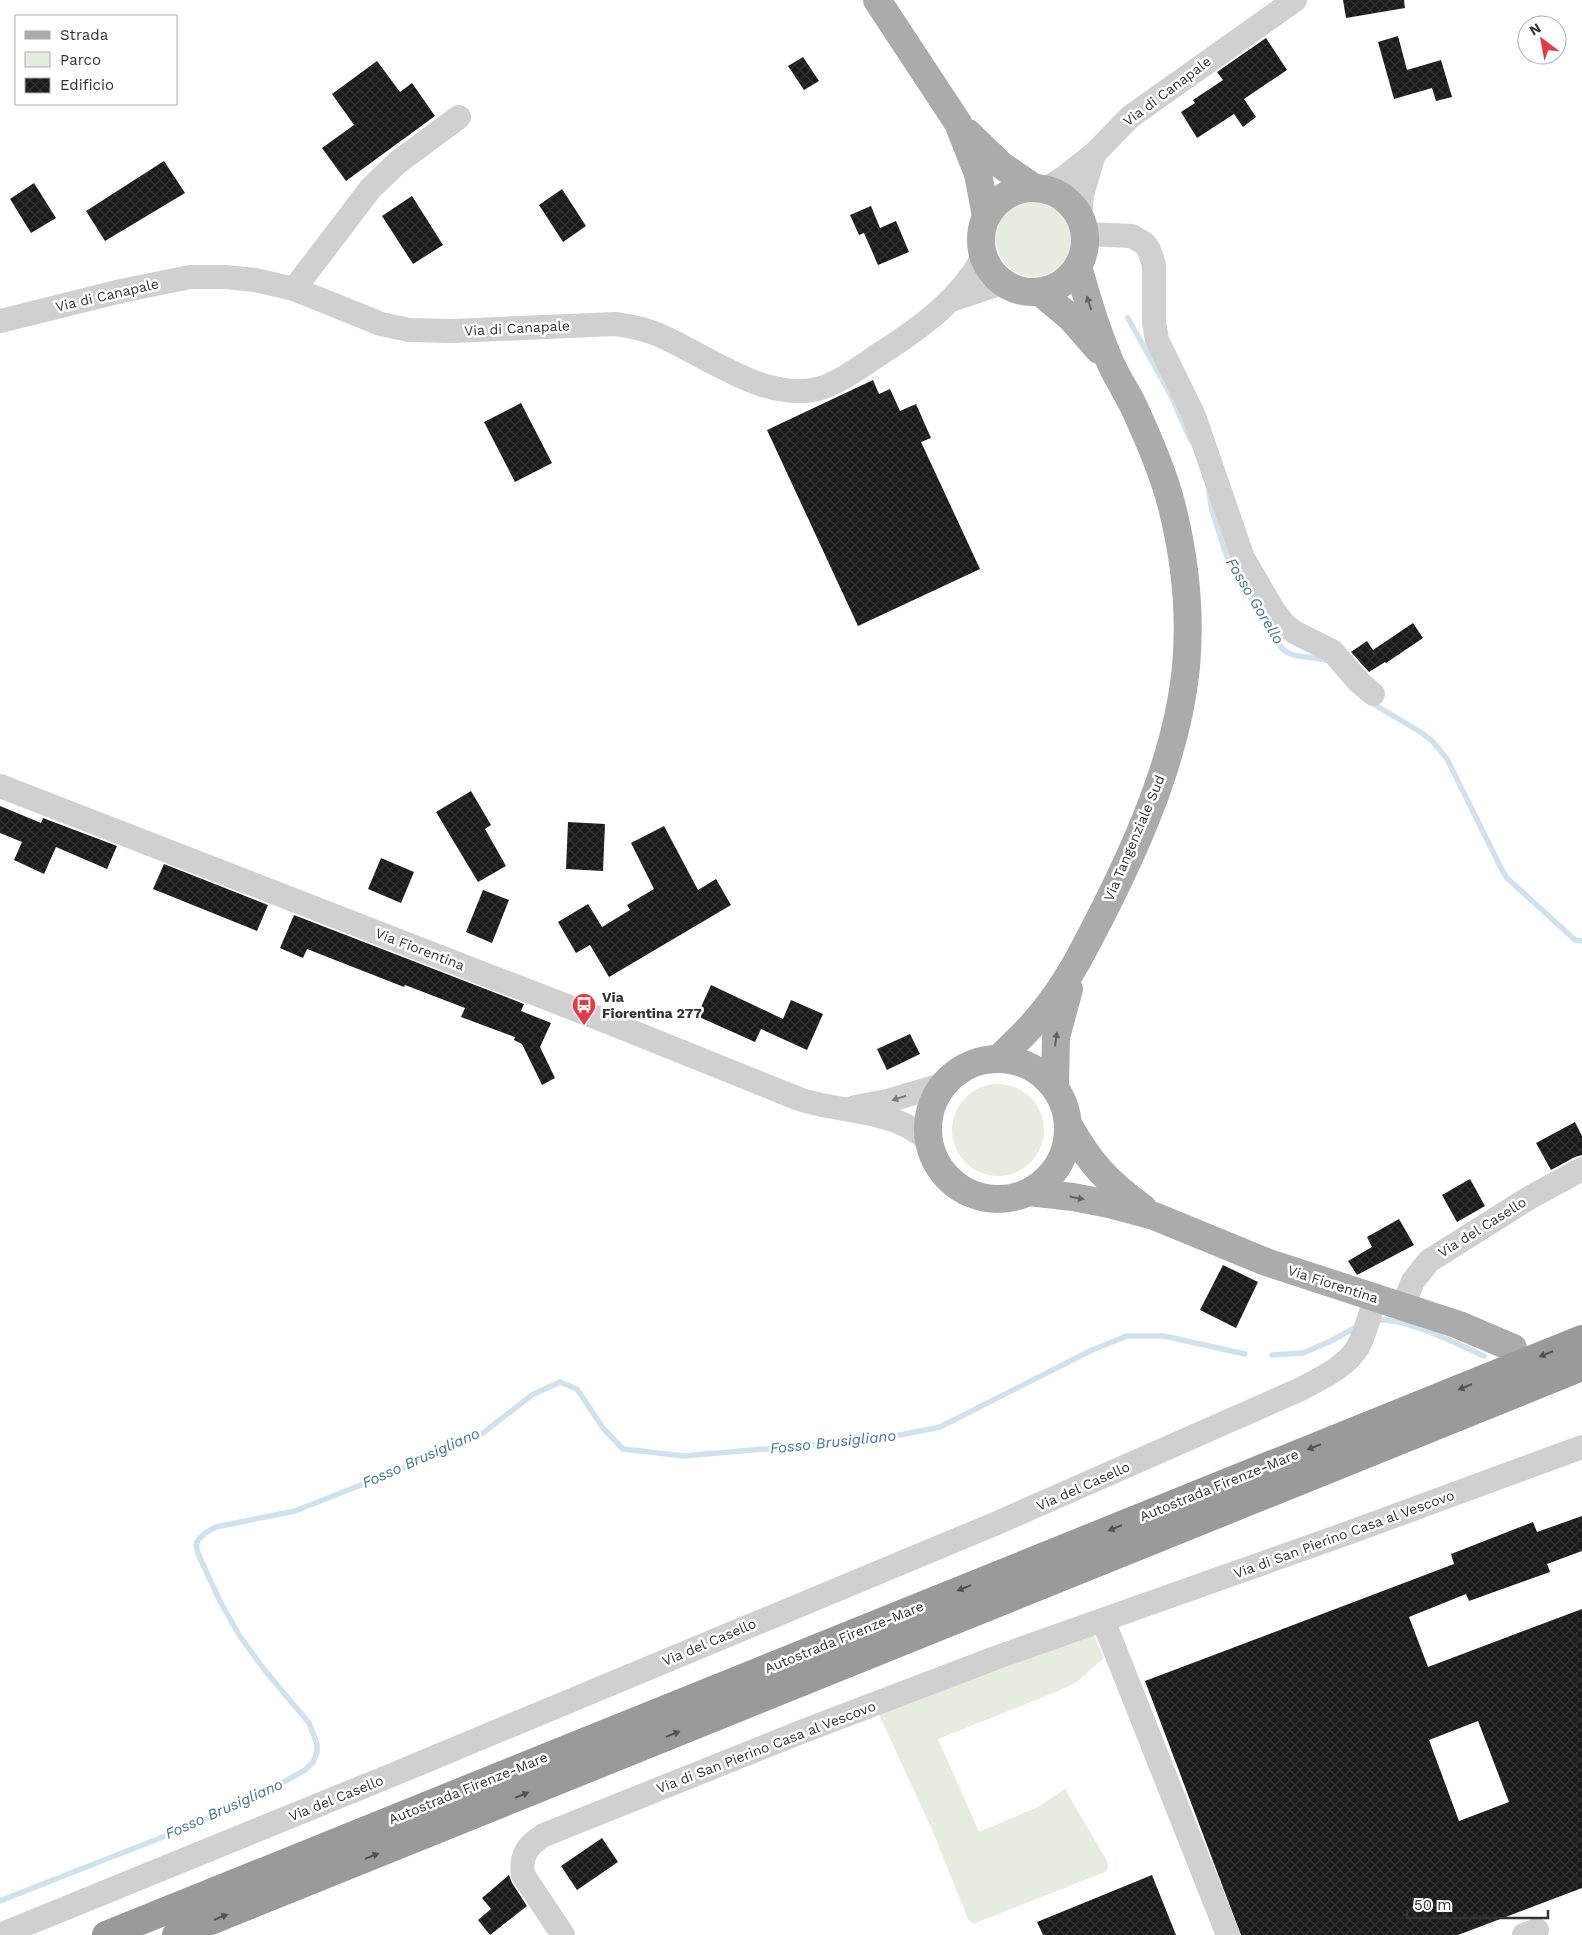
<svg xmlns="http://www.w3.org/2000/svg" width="1582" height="1935" viewBox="0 0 1582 1935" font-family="'Work Sans',sans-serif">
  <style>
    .green { fill: #e6ecdf }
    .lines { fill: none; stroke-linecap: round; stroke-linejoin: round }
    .stream { stroke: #cfe2ee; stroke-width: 5.5 }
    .building { fill: url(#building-cross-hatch); fill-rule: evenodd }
    .minor { stroke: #d0d0d0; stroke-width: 24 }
    .major { stroke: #ababab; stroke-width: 28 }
    .highway { stroke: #9a9a9a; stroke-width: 28 }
    .oneway { fill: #636363 }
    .oneway2 { fill: #7a7a7a }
    .oneway3 { fill: #525252 }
    .labels { text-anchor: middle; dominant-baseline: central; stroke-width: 5; stroke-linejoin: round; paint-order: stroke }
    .street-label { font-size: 14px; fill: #333; stroke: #fff }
    .poi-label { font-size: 14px; font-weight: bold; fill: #333; stroke: #fff; text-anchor: start }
    .water-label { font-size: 15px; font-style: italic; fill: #3f7597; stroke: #fff }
  </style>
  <defs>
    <pattern id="building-cross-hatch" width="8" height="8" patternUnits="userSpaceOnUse" patternTransform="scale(1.25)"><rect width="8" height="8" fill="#1a1a1a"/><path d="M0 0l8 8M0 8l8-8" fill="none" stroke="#333"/></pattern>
  </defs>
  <rect width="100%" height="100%" fill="#fff"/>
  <g class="green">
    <circle cx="1034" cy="239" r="38"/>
    <circle cx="998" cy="1130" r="46"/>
    <polygon points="1093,1634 1104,1658 1077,1682 1056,1692 938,1739 979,1832 1040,1806 1068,1787 1066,1791 1107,1861 1108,1868 1105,1872 973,1924 968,1919 933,1832 880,1717 879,1708"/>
  </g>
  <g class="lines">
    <g class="stream">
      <polyline points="1128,318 1170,394 1191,441"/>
      <path d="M1209 492 1212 511 1227 557 1280 646C1291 660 1309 655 1325 660"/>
      <polyline points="1370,702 1422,733 1433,742 1447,759 1502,870 1507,878 1575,940 1582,941"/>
      <path d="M1374 1321C1399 1314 1459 1345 1484 1356"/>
      <polyline points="1272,1355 1303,1353 1331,1341 1358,1326"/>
      <polyline points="0,1901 188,1827 268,1791 305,1770 313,1762 317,1752 317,1744 309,1723 263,1668 239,1635 220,1601 199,1556 196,1546 198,1540 205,1533 216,1527 295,1511 404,1468 483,1433 532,1395 560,1382 577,1389 603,1428 623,1449 684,1456 880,1439 940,1427 1092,1350 1127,1336 1164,1336 1245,1354"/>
    </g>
  </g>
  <g class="building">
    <polygon points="1343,0 1404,0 1405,8 1346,18"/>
    <polygon points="1398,36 1407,70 1441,60 1452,97 1436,101 1432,88 1394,99 1378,42"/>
    <polygon points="1266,38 1287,70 1244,99 1256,117 1243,127 1234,114 1197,138 1181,112 1195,103 1193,100 1223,80 1217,72"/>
    <polygon points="803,57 819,81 804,90 788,66"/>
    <polygon points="377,61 400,92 412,83 435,116 346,181 322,148 354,125 332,94"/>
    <polygon points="164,161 185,193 105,241 86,211"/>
    <polygon points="34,183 56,218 31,233 10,199"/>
    <polygon points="562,189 586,226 563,242 539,205"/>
    <polygon points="412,196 443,245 413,264 382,216"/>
    <polygon points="871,206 880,228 896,221 909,252 878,265 864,233 859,235 850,215"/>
    <polygon points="873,380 879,394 890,389 900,411 916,404 931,438 921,442 980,569 858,626 767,430"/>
    <polygon points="521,403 552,463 515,482 484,422"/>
    <polygon points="1413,623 1423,638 1386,663 1385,662 1369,672 1351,652 1367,641 1373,650"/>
    <polygon points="471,791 491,825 485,829 506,866 478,882 436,812"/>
    <polygon points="0,806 41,823 43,818 117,846 107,869 56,847 44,874 14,860 22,842 0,833"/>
    <polygon points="568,822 605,824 603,871 566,869"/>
    <polygon points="664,826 698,890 716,879 731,905 609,977 590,945 576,953 558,922 588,904 602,927 630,910 627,905 654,889 631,843"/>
    <polygon points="381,858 414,872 401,903 368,889"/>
    <polygon points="164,864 268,905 257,931 153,889"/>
    <polygon points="483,890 509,900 492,943 466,932"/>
    <polygon points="294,915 524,1004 521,1011 551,1023 540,1047 555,1078 542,1085 522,1044 514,1040 515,1037 461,1017 465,1008 405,985 404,987 307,949 303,958 280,948"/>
    <polygon points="711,985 783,1019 791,1000 823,1014 807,1050 761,1029 755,1042 697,1016"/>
    <polygon points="910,1034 920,1054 887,1070 877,1049"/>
    <polygon points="1575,1122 1582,1136 1582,1155 1575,1157 1551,1170 1536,1143"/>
    <polygon points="1470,1179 1485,1206 1457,1222 1442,1195"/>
    <polygon points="1399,1219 1414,1245 1357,1275 1348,1261 1372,1247 1367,1237"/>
    <polygon points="1223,1265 1258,1282 1236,1328 1200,1310"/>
    <path d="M1582 1516V1551L1547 1564 1550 1572 1469 1601 1466 1594 1409 1617 1428 1667 1582 1609V1888L1458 1935H1241L1145 1681 1454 1564 1451 1554 1533 1522 1537 1532ZM1478 1721 1509 1802 1459 1821 1429 1740Z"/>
    <polygon points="602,1838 618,1862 577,1890 561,1866"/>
    <polygon points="509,1875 512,1883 527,1906 490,1935 478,1920 491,1909 482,1898"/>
    <polygon points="1152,1875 1176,1935 1043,1935 1037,1922"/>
  </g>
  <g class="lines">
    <g class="minor">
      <polyline points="1046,189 1066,176 1094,154 1130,117 1295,0"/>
      <polyline points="1080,217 1082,195 1094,154"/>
      <polyline points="1085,234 1132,236 1145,244 1149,250 1154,265 1154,322 1157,340 1194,416 1243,558 1274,611 1284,624 1294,632 1332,651 1359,682 1373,694"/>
      <polyline points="294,289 371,188 397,163 459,117"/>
      <polyline points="954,299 1002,283"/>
      <path d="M0 321 121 291 190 277H226L255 280 294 289 381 324 409 330 453 331 615 324C631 326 645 329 659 335 706 355 767 404 821 388 845 380 868 361 889 348 927 323 961 297 983 257"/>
      <path d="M0 786 613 1024 799 1099C831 1110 867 1109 898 1122 909 1126 919 1133 929 1140"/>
      <polyline points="855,1107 887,1101 945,1084"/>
      <polyline points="1403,1306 1413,1281 1429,1261 1529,1198 1582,1169"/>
      <polyline points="1103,1620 1228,1935"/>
      <path d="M0 1935 392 1775 997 1523 1301 1389C1321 1378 1346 1367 1358 1347 1366 1332 1370 1314 1375 1298"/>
      <path d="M563 1935 523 1875C520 1855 528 1845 544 1835L801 1732 995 1658 1348 1533 1582 1447"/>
      <polyline points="1524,1935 1537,1930"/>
    </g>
    <g class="major">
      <polyline points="877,0 958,123 978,174 986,216"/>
      <polyline points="968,133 1001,165 1033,187"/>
      <circle cx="1033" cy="240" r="52"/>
      <polyline points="1040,292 1071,318 1099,350"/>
      <circle cx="998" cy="1129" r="70"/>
      <path d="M998 1059C1017 1041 1036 1023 1051 1002 1072 974 1087 943 1103 912 1141 837 1178 751 1186 667 1191 611 1185 557 1171 503 1162 469 1147 435 1132 403 1125 390 1117 377 1111 364 1097 333 1087 299 1078 266"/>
      <polyline points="1055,1087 1056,1037 1069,989"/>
      <path d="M1069 1126C1090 1163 1108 1183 1143 1208"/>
      <polyline points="1029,1192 1073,1197 1109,1204 1154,1216 1266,1262 1459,1325 1513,1348"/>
    </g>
    <g class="highway">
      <polyline points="106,1935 1582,1339"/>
      <polyline points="176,1935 1582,1367"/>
    </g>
  </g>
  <defs><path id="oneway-solid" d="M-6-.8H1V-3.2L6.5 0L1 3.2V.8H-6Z" transform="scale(1.25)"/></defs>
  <g class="oneway">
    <use href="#oneway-solid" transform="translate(1089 303) rotate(-108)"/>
    <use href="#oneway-solid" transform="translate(1056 1039) rotate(-82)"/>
    <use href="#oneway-solid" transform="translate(1077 1198) rotate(11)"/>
  </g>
  <use class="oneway2" href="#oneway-solid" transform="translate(899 1098) rotate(163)"/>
  <g class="oneway3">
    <use href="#oneway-solid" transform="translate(1546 1354) rotate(158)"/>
    <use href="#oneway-solid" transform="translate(1465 1387) rotate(158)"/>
    <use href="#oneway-solid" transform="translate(1314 1447) rotate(158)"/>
    <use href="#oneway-solid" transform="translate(1115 1528) rotate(158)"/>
    <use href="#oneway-solid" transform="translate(964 1588) rotate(158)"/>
    <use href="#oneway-solid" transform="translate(673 1734) rotate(-22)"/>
    <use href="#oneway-solid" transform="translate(522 1795) rotate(-22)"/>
    <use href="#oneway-solid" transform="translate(372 1856) rotate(-22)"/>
    <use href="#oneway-solid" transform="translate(221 1917) rotate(-22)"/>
  </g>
  <defs>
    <symbol id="bus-pin" viewBox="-11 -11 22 30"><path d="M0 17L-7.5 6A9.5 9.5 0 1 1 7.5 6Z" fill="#e63946" stroke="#fff"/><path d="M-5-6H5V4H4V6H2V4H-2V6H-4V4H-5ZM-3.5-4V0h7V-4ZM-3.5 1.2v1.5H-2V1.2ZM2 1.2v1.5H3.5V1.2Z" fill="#fff"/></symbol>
  </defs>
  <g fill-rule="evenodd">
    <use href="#bus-pin" x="570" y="991" width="28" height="38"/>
  </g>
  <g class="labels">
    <g class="street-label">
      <text transform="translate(1167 91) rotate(-37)">Via di Canapale</text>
      <text transform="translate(107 295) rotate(-13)">Via di Canapale</text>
      <text transform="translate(517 328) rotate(-3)">Via di Canapale</text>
      <text transform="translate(1134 838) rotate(-67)">Via Tangenziale Sud</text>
      <text transform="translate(420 949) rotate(21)">Via Fiorentina</text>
      <text transform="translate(1482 1227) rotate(-32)">Via del Casello</text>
      <text transform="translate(1333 1284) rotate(18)">Via Fiorentina</text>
      <text transform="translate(1219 1485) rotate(-22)">Autostrada Firenze-Mare</text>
      <text transform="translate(1083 1486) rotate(-24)">Via del Casello</text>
      <text transform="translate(1344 1534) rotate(-20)">Via di San Pierino Casa al Vescovo</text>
      <text transform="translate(844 1637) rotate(-22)">Autostrada Firenze-Mare</text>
      <text transform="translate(709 1642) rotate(-23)">Via del Casello</text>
      <text transform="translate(766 1747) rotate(-21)">Via di San Pierino Casa al Vescovo</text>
      <text transform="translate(468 1788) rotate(-22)">Autostrada Firenze-Mare</text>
      <text transform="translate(336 1798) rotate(-22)">Via del Casello</text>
    </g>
    <g class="poi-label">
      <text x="602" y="997">Via<tspan x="602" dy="16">Fiorentina 277</tspan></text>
    </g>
    <g class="water-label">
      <text transform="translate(1255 601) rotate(59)">Fosso Gorello</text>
      <text transform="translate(833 1442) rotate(-6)">Fosso Brusigliano</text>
      <text transform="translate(421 1458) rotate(-24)">Fosso Brusigliano</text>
      <text transform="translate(224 1809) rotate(-24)">Fosso Brusigliano</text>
    </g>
  </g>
  <rect x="15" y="15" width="162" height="90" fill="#ffffff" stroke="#adadad"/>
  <rect x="25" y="31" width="25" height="8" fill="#ababab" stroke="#adadad"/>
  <text x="60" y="40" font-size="15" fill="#333333">Strada</text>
  <rect x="25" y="52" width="25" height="15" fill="#e6ecdf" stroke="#adadad"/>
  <text x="60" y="65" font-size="15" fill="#333333">Parco</text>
  <rect x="25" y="78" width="25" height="15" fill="url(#building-cross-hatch)" stroke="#adadad"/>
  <text x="60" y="90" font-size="15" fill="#333333">Edificio</text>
  <g transform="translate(1542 40) rotate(328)"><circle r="24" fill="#ffffff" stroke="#adadad"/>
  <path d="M0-4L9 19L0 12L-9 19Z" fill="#e63946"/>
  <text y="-8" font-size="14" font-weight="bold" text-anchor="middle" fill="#333333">N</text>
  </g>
  <path d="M1407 1910v8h141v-8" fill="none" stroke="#333333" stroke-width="2.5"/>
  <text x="1414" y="1910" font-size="15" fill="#333333" stroke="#ffffff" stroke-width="4" paint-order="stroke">50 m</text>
</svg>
